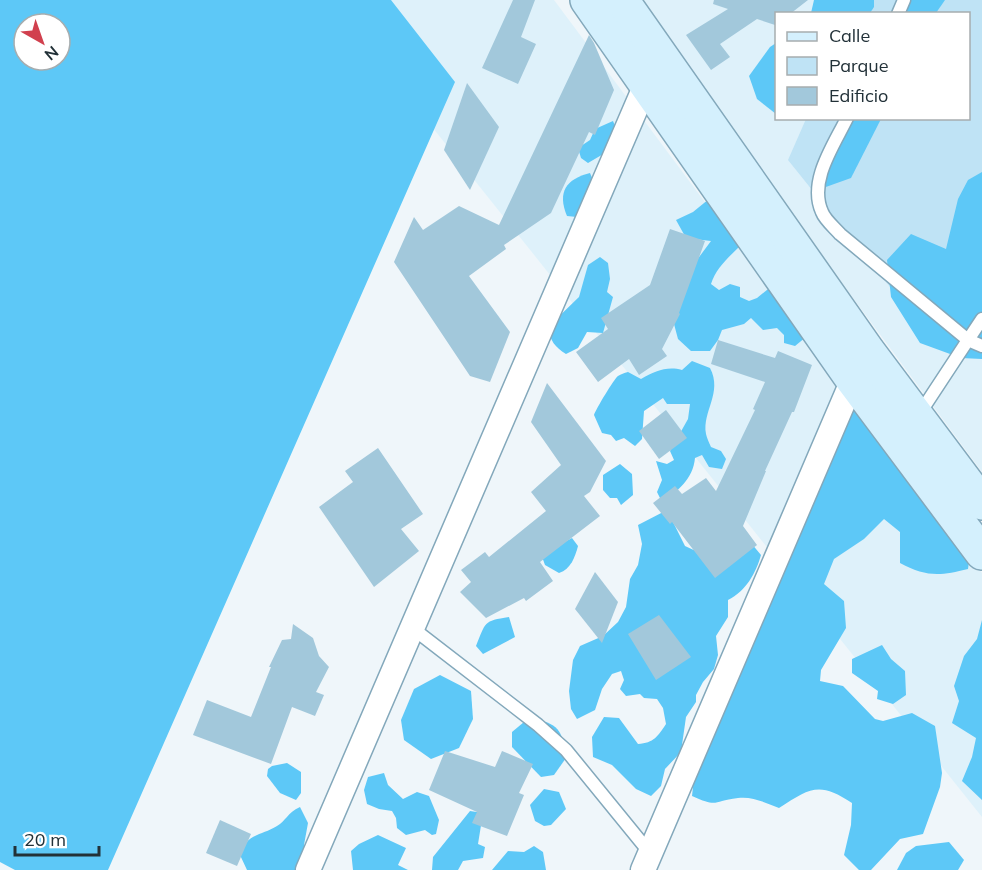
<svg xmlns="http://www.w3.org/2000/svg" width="982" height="870" viewBox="0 0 982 870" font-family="Mulish,sans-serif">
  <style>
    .built { fill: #def1fa }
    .green { fill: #bfe3f5 }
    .forest { fill: #5dc8f7; fill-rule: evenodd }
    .building { fill: #a2c8db }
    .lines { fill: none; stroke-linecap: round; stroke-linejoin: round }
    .service-casing { stroke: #83a8bb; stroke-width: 15 }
    .minor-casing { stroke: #83a8bb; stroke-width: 27 }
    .secondary-casing { stroke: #83a8bb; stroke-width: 36 }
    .service { stroke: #fff; stroke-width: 12 }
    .minor { stroke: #fff; stroke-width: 24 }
    .secondary { stroke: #d4f0fd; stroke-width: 33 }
  </style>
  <rect width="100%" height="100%" fill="#eff6fa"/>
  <g class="built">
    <polygon points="331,0 554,0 982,573 982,817"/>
    <polygon points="632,0 862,0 873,13 776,14 776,118 953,119 982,156 982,472"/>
  </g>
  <polygon class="green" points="856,0 982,0 982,355 923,328 788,160 806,119 968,118 968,14 850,13"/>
  <g class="forest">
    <path d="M0 0H391L455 82 108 870H15L0 862ZM24 24H60V60H24Z"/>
    <polygon points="814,0 874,0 874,7 870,13 811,13"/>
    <polygon points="905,0 945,0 936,13 898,14"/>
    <polygon points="776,43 776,114 757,99 749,76 770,47"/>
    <polygon points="846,119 881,119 851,178 823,188 826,171"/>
    <polygon points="613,121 618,133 605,153 588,163 581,158 578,148 590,140 595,129"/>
    <polygon points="982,172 982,388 982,359 961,358 920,343 891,297 887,260 911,234 946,249 958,199 968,180"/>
    <path d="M590 173 595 185 577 217 567 216C557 192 566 179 590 173Z"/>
    <path d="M709 199 741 245C729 257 716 268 711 284L719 290 730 284 740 287V297L749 301 757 298 778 281 806 337 795 346 784 343V335L777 328 763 330 751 318 744 324 722 330 718 340 710 351H691L678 339 674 324 688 272 711 241 686 238 676 220 693 212Z"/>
    <path d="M600 257 608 263 610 279 607 292 613 297 603 333 587 332 578 348 566 354C555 347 550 341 548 327L579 297 588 265Z"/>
    <path d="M692 361 710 368C723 393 702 411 706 434 707 438 709 443 711 447L721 451 726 459 722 469 709 467 702 455 695 458C693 479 678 491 662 502L657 492 662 480 656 461 667 464 674 460 670 451 688 419 690 404H667L663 398 644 411 642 439 635 446 624 438 616 441 611 435 602 433 594 415C596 409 614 379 618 376 621 374 624 373 628 372L641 379C655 371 667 366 682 370Z"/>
    <path d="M846 400 873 407 971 547 968 569C940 576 926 577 900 563V532L884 519 864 539 834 559 824 584 844 601 846 628 821 670 820 681 843 686 875 719 883 721 912 713 935 726 942 773 940 787 923 834 900 839 871 870H859L844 855 851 825 852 803C819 781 810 788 779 808 766 803 752 796 738 798 712 801 719 808 692 796L695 769Z"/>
    <polygon points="620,464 632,474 633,495 621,505 617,498 610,498 603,490 603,475"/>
    <path d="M667 510 685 546 698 552 751 543 761 555C756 573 746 591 728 600V617L716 636 718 655 714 669 703 682 696 695V702L686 717 681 752 665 769 661 786 651 796 636 789 612 765 593 757 592 737 604 717 619 718 638 744C654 743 658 736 666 724L663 708 657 699 644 698 640 694 626 696 620 689 624 680 621 671 612 674 602 689 595 710 577 719 571 709 569 691 573 660 580 646 603 636 618 622 626 607 630 579 638 565 642 544 638 525Z"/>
    <path d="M572 538 578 546C575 557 571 569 559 573L545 565 541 554Z"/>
    <path d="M509 617 515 637 483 654 476 646C486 622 483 621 509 617Z"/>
    <polygon points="982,620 982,800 962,781 972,757 976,738 952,723 959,701 954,686 964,656 977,639"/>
    <polygon points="882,645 891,659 905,671 906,695 893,704 877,699 878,691 852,673 852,659"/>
    <polygon points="440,675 471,691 473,719 459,748 431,759 404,740 401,720 414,689"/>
    <path d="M530 717C559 725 562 728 566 758L554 775 541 777 512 747V732Z"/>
    <polygon points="287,763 301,772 301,793 296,800 280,793 267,776 268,769 272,766"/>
    <polygon points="384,773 388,785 403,799 417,792 429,796 439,820 436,834 432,835 425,830 406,835 397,828 396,818 392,811 379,809 367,804 364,790 368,777"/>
    <polygon points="544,789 559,792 566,809 551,825 544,826 535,821 530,805"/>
    <path d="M300 807 308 823 304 845 306 861 302 870H247L240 855C246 833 261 836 277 826 286 821 287 813 300 807Z"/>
    <polygon points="470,811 483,813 478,844 485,847 483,858 463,861 458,870 432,870 433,857"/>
    <polygon points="378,835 406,848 398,865 408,870 353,870 351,851 359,844"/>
    <polygon points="949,842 964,860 958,870 897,870 906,853 916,846"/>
    <polygon points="534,846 543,852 546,870 492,870 508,851 524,852"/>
  </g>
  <g class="building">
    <polygon points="513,0 535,0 521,37 536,44 518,84 482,68"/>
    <polygon points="714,0 808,0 790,14 777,14 775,25 757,19 720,44 730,57 711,70 686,35 728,9 713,4"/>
    <polygon points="589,35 594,43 614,90 595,135 589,132 551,213 504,245 506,249 469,276 510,332 490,382 470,376 394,262 414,217 423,230 459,206 499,225"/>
    <polygon points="467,83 499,127 470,190 444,150"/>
    <polygon points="670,229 705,241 679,313 680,314 662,349 667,356 639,375 629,359 598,382 576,352 608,329 601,318 650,285"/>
    <polygon points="718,340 775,358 778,351 812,365 794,412 792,412 765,471 766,471 743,526 757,545 715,578 672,522 670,524 653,503 675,486 682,494 706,478 716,491 755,410 753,409 765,382 711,364"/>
    <polygon points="547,383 606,461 590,492 584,496 600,516 540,562 553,581 526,601 524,598 486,618 460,592 471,582 461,570 485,552 489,557 546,511 531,492 561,465 531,422"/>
    <polygon points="666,410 687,438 659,459 639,431"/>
    <polygon points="378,448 423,514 401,529 419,551 374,587 319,507 353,482 345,471"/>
    <polygon points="595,572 618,602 602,643 575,609"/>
    <polygon points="659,615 691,657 656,680 628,634"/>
    <polygon points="293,624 313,638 319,656 329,667 316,692 324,695 315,716 292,707 271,764 193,735 207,700 251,717 271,667 269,667 282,640 291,639"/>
    <polygon points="445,751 495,767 502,751 533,764 519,793 524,795 507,836 472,823 477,812 429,790"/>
    <polygon points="220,820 251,834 237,866 206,853"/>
  </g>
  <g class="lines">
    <defs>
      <g id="service">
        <polyline points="898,14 904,0"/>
        <path d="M847 118C834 145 808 181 822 212 825 220 834 227 840 234L968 340 982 319"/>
        <polyline points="918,416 968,340 982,346"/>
        <polyline points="411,627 538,725 566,750 650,853"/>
      </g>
      <g id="minor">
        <polyline points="308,870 651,73"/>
        <polyline points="643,870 858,368"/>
      </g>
      <g id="secondary">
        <polyline points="587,0 852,379 982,553"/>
        <polyline points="622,0 868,351 982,503"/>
      </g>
    </defs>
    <use href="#service" class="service-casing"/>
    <use href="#minor" class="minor-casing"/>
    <use href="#secondary" class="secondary-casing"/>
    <use href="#service" class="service"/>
    <use href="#minor" class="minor"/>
    <use href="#secondary" class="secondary"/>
  </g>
  <rect x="775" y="12" width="195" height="108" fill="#ffffff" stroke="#a7adaf" stroke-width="1.5"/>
  <rect x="787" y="32" width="30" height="9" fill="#d4f0fd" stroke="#a7adaf" stroke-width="1.5"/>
  <text x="829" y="42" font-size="18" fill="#223138">Calle</text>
  <rect x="787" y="57" width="30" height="18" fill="#bfe3f5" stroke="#a7adaf" stroke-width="1.5"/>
  <text x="829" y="72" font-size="18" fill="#223138">Parque</text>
  <rect x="787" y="87" width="30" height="18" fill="#a2c8db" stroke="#a7adaf" stroke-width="1.5"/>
  <text x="829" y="102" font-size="18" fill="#223138">Edificio</text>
  <g transform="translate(42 42) rotate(140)"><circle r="28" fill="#ffffff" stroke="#a7adaf" stroke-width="1.5"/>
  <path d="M0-4.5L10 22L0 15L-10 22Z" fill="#d1404e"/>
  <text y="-9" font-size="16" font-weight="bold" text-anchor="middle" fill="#223138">N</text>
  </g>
  <path d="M15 846v9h84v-9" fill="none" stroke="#223138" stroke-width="3"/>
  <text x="24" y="846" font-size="18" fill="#223138" stroke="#ffffff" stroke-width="4.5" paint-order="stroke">20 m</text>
</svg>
